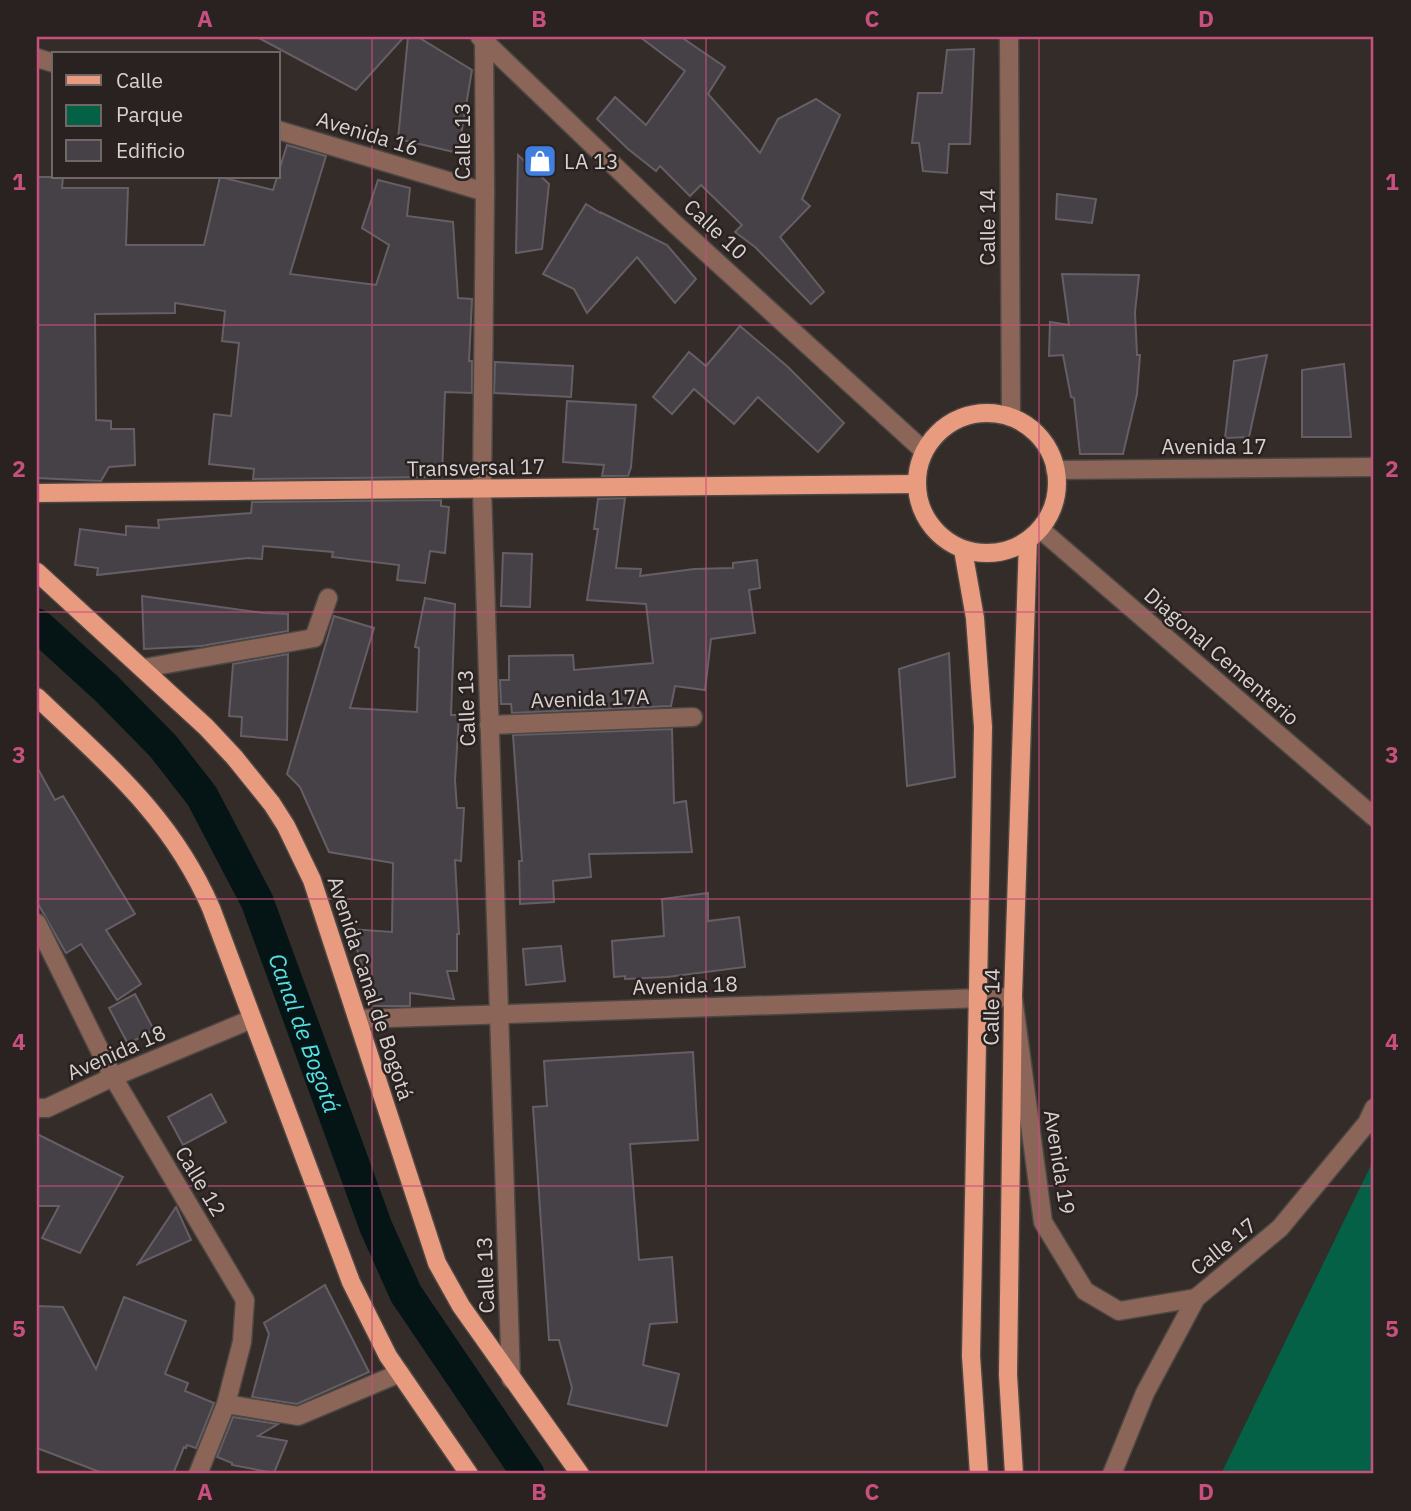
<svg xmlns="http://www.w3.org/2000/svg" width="1411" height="1511" viewBox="0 0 1411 1511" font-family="'IBM Plex Sans',sans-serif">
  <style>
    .green { fill: #056145 }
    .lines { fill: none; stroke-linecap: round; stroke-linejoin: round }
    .canal { stroke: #051516; stroke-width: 33 }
    .building { fill: #464146; stroke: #655f65; stroke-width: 2 }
    .minor-casing { stroke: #4d4744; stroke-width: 21 }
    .major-casing { stroke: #4d4744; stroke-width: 21 }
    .minor { stroke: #8b6558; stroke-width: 18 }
    .major { stroke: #e89b7f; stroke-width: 18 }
    .grid { fill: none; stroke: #c8507e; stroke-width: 2; stroke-opacity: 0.55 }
    .labels { text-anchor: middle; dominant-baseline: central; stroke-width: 5; stroke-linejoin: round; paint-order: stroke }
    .street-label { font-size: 21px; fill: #d7d2d1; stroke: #292220 }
    .poi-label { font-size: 21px; fill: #d7d2d1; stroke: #292220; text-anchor: start }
    .water-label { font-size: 23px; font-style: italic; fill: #54e0e5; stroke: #292220 }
    .neatline { fill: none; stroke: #c8507e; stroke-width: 2.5 }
    .grid-label { font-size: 23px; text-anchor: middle; font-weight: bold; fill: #c8507e }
  </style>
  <rect width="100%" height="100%" fill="#332c29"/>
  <polygon class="green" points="1374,1159 1374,1474 1221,1474"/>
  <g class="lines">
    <path class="canal" id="s1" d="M37 625 106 688 163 746 202 796 257 901 376 1227 406 1294 528 1474"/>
  </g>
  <g class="building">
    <polygon points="257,37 404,37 356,90"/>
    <polygon points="408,37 418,37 472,70 458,153 398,139"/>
    <polygon points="640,37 681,37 725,67 708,94 760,153 778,119 816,99 840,115 802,199 810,206 780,237 824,292 811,304 755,247 735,232 742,225 701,185 690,196 660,166 656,171 628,149 597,119 615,97 646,125 685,71"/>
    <polygon points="974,49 970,144 949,144 947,173 923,171 919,143 912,143 918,93 942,93 947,50"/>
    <polygon points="287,145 326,156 290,274 376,285 389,245 362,228 378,180 410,188 407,216 453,222 458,298 472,299 469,361 472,361 472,393 445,392 442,477 253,479 254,469 209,464 214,414 231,416 239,343 222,341 225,311 175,303 175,313 95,314 96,420 111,421 111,429 134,429 135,465 109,467 101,481 37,478 37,177 63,177 62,188 128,188 126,245 204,245 220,177 273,190"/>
    <polygon points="518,155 549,184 542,249 516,253"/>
    <polygon points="1057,194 1096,199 1092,223 1056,219"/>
    <polygon points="586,204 602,214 600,212 667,245 696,279 675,303 637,257 587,313 574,289 543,274"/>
    <polygon points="1062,274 1139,275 1135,312 1137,355 1140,355 1137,394 1123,454 1080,454 1074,398 1071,397 1063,355 1049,356 1050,322 1069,325"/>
    <polygon points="740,326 788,367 844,423 818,452 758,397 734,424 694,389 672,414 653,397 689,352 706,366"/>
    <polygon points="1267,355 1249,437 1225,438 1234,361"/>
    <polygon points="495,362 573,366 571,397 494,393"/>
    <polygon points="1344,364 1351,437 1302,437 1302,370"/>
    <polygon points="567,401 636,405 631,467 628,476 602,476 604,465 563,462"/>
    <polygon points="625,498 616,568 641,569 640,576 694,569 733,568 733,563 757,560 760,588 749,590 755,633 711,639 705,690 675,686 671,706 512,713 511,704 501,704 500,680 509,680 509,656 573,655 574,670 653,663 646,604 587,600 598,529 594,529 598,499"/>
    <polygon points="441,500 441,506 449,507 445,553 430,551 425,583 397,580 399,565 332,557 333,552 263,546 262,559 248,558 97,575 98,568 75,565 80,529 126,535 126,526 159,528 158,520 251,513 252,502"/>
    <polygon points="503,553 532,554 530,607 501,606"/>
    <polygon points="142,596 264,613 288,614 288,631 201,646 144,649"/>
    <polygon points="425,598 455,604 451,715 459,715 455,780 457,808 464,808 461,861 455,860 459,934 457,934 457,971 447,971 454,999 410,993 410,1006 374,1006 351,929 392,932 393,863 329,852 300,787 287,774 334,616 374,628 350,708 417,712 419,648 415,647"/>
    <polygon points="949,653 955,777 907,786 899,669"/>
    <polygon points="288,654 287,740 241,736 242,717 229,716 233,664"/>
    <polygon points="672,729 674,803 686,801 692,852 589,854 591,877 553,881 554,902 520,904 519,861 522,861 513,735"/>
    <polygon points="37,767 55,800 63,796 135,914 106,930 141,984 117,1000 81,944 66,953 37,902"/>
    <polygon points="708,893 708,921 739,917 745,967 667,977 625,979 625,976 614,977 612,941 664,936 662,899"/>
    <polygon points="561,946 565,981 526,985 523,949"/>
    <polygon points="135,994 154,1030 128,1044 109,1008"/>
    <polygon points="693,1052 698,1140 630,1144 639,1260 672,1257 677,1322 650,1324 643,1365 679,1374 667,1426 568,1404 572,1388 559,1340 549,1340 533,1107 547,1106 544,1061"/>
    <polygon points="211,1094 226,1122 183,1145 168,1117"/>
    <polygon points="37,1134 123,1177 80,1253 42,1238 59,1206 37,1206"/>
    <polygon points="176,1207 191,1240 138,1264"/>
    <polygon points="325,1285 369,1372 297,1404 252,1397 269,1334 264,1323"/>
    <polygon points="124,1297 186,1321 165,1374 188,1383 185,1391 214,1403 196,1448 187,1445 186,1448 184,1447 173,1474 105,1474 37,1448 37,1306 63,1307 96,1369"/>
    <polygon points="233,1417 278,1424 258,1436 287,1441 274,1473 232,1465 232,1463 217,1457"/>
  </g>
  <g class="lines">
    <defs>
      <g id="minor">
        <polyline points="480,37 675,224 924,451"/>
        <polyline points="486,37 484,40 485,192 482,490 511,1379"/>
        <polyline points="1009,37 1011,417"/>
        <polyline points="37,58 54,63"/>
        <polyline points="278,130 485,192"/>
        <polyline points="1055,470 1374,467"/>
        <polyline points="1040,529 1374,817"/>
        <polyline points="144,668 314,638 328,598"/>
        <polyline points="489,725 693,717"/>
        <polyline points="37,923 113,1077 245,1300 242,1342 226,1404 198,1474"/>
        <polyline points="358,1019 1013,997 1043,1222 1085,1291 1119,1311 1196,1298"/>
        <polyline points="37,1108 47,1108 113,1077 252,1019"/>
        <polyline points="226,1404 298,1416 400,1373"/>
        <polyline points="1112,1474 1145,1393 1196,1298 1280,1228 1367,1123 1374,1108"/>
      </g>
      <g id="major">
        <circle cx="987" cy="483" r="70"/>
        <polyline points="37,493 916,484"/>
        <polyline points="963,550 975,618 983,727 971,1356 979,1474"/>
        <polyline points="37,572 206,727 235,758 272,804 286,826 312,880 437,1263 461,1306 580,1474"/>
        <path d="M37 697C108 765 171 816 211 908L351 1282 388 1356 469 1474"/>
        <polyline points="1014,1474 1008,1375 1013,997 1028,540"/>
      </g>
    </defs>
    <use href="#minor" class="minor-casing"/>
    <use href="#major" class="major-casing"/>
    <use href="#minor" class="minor"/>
    <use href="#major" class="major"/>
  </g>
  <path class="grid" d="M372 37V1474M706 37V1474M1039 37V1474M37 325H1374M37 612H1374M37 899H1374M37 1186H1374"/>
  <defs>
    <symbol id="shop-square" viewBox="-11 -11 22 22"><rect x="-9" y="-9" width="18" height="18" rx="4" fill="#3f7fe0" stroke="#292220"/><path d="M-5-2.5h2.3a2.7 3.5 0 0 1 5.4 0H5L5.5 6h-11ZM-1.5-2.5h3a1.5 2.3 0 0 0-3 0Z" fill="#fff"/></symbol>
  </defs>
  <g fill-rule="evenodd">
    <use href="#shop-square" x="521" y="142" width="38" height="38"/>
  </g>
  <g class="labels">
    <g class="street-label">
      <text transform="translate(368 133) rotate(17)">Avenida 16</text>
      <text transform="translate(462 141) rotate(-90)">Calle 13</text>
      <text transform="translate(987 227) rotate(-90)">Calle 14</text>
      <text transform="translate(716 229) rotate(43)">Calle 10</text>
      <text x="1214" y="446">Avenida 17</text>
      <text transform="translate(476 467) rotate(-1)">Transversal 17</text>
      <text transform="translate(1222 656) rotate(41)">Diagonal Cementerio</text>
      <text transform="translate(590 698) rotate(-2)">Avenida 17A</text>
      <text transform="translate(466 708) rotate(-92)">Calle 13</text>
      <text transform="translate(685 985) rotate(-2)">Avenida 18</text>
      <text transform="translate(371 988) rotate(72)">Avenida Canal de Bogotá</text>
      <text transform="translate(991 1007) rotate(-89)">Calle 14</text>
      <text transform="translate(116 1052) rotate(-24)">Avenida 18</text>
      <text transform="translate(1060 1162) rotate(81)">Avenida 19</text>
      <text transform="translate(201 1181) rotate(59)">Calle 12</text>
      <text transform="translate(1223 1246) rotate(-39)">Calle 17</text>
      <text transform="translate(485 1275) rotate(-92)">Calle 13</text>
    </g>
    <g class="poi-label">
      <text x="564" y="161">LA 13</text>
    </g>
    <g class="water-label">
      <text stroke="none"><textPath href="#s1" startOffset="497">Canal de Bogotá</textPath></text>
    </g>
  </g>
  <rect width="1411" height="1511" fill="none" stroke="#292220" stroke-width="77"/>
  <rect x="52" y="52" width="228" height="126" fill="#292220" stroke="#6f6867" stroke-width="2"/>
  <rect x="66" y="75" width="35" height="10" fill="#e89b7f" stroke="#6f6867" stroke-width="2"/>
  <text x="116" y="88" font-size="21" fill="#d7d2d1">Calle</text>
  <rect x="66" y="105" width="35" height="21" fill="#056145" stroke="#6f6867" stroke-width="2"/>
  <text x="116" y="122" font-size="21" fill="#d7d2d1">Parque</text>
  <rect x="66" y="140" width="35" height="21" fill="#464146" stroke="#6f6867" stroke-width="2"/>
  <text x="116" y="158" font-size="21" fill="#d7d2d1">Edificio</text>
  <rect x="38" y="38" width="1334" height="1434" class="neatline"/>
  <g class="grid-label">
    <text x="205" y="27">A</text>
    <text x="539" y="27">B</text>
    <text x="872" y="27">C</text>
    <text x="1206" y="27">D</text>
    <text x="19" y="190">1</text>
    <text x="1392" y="190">1</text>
    <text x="19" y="477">2</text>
    <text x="1392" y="477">2</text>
    <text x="19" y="763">3</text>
    <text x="1392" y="763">3</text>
    <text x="19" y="1050">4</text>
    <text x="1392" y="1050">4</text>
    <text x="19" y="1337">5</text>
    <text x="1392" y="1337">5</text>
    <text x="205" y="1500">A</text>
    <text x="539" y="1500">B</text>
    <text x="872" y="1500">C</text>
    <text x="1206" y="1500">D</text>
  </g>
</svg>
